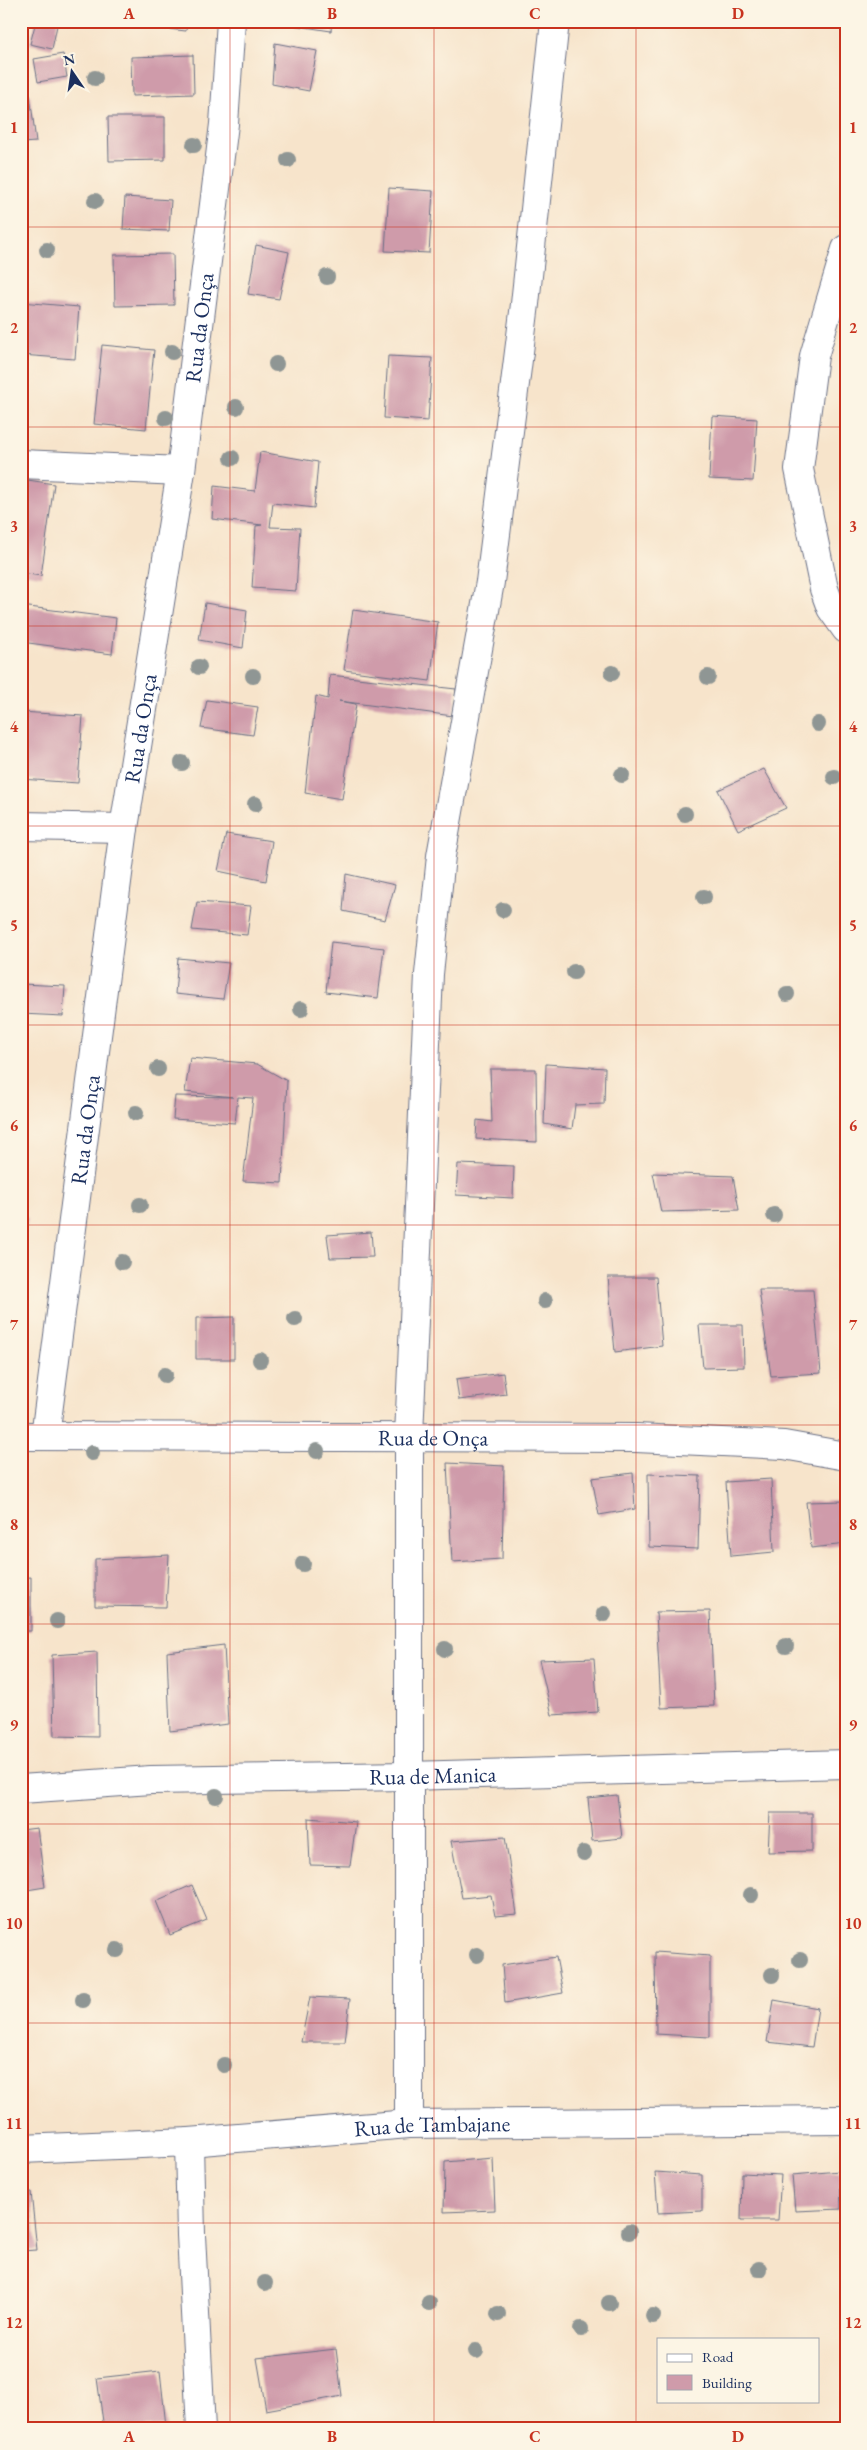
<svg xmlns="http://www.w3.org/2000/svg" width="867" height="2450" viewBox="0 0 867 2450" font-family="'EB Garamond',serif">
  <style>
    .building { fill: #cf9baa }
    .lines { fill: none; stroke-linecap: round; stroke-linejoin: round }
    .street-casing { stroke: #686e84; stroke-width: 30 }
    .street { stroke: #fff; stroke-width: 28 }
    .tree { fill: #8f9694 }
    .grid { fill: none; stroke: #c8321e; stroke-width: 1; stroke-opacity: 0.55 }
    .labels { text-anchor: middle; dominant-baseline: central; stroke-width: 4; stroke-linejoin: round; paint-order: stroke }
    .street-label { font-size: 22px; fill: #1b2f5e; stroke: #fcf5e5 }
    .neatline { fill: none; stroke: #c8321e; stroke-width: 2 }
    .grid-label { font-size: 16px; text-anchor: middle; font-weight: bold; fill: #c8321e }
  </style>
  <rect width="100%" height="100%" fill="#fcf5e5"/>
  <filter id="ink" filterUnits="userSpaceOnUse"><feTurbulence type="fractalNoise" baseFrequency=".02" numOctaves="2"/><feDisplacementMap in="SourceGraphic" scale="10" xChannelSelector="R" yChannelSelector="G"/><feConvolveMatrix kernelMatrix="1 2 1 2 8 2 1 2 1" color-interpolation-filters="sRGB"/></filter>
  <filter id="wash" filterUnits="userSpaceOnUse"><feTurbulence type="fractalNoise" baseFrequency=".0096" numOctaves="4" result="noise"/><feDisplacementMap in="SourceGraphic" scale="20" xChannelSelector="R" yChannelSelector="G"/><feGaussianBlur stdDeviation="1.12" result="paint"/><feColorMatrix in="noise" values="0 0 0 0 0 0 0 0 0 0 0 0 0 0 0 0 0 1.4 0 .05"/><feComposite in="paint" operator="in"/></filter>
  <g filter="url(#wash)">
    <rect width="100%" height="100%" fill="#f7e4cb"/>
    <g id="blocks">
      <g class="building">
        <polygon points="36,21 58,21 52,49 30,44"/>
        <polygon points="132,21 187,21 186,31 131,25"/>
        <polygon points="273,21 332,21 331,31 272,22"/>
        <polygon points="275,43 317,51 309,91 272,84"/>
        <polygon points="63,54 67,77 38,82 34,59"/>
        <polygon points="193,55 194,94 132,96 131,57"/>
        <polygon points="30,95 36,142 21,143 21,96"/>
        <polygon points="108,117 165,117 165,160 109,161"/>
        <polygon points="389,188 433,191 429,253 385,251"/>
        <polygon points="125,197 171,200 169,231 123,229"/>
        <polygon points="256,245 289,252 279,299 248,294"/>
        <polygon points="173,254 174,305 115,306 114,255"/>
        <polygon points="21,302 79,307 75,359 21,355"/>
        <polygon points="102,345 154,350 146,429 94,424"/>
        <polygon points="388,356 432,358 428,421 384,418"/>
        <polygon points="712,416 757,419 753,481 709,479"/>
        <polygon points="260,452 318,462 314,508 273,503 270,527 300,528 296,591 252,588 256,526 262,525 212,519 214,486 255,491"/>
        <polygon points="21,479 54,484 41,576 21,573"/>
        <polygon points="205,603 247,610 243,648 199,640"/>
        <polygon points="21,606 116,618 112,654 21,642"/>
        <polygon points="353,610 438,622 430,681 344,670"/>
        <polygon points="330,675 456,689 453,716 339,701 356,704 342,799 305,793 316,696 328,699"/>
        <polygon points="207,700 258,707 253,735 201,728"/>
        <polygon points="21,712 83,716 78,783 21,779"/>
        <polygon points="764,769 786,808 738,830 718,790"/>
        <polygon points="226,834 272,841 266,881 218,871"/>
        <polygon points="346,874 395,885 385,920 343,911"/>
        <polygon points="197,902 251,906 247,935 192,930"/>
        <polygon points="331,942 384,948 378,998 326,992"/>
        <polygon points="178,958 229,963 223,999 175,994"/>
        <polygon points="21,984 65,986 63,1016 21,1014"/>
        <polygon points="190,1058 257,1064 287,1081 282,1183 243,1181 253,1098 238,1097 235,1123 173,1119 175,1096 233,1097 185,1092"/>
        <polygon points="546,1064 605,1068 604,1104 575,1105 572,1129 544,1124"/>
        <polygon points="490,1069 536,1069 537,1142 476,1139 477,1120 492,1122"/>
        <polygon points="458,1164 514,1166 513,1198 456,1195"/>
        <polygon points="653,1173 733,1176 739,1210 661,1212"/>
        <polygon points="21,1216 28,1218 22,1250 21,1250"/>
        <polygon points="371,1232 373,1257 330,1258 327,1235"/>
        <polygon points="608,1277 656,1277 662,1346 615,1352"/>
        <polygon points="759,1290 813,1290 821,1373 771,1376"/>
        <polygon points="234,1317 234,1359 196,1359 196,1318"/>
        <polygon points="699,1325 743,1325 744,1367 703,1368"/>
        <polygon points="503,1373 506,1394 459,1400 456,1379"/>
        <polygon points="447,1463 504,1466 502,1559 452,1562"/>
        <polygon points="633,1473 635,1509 599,1515 592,1478"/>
        <polygon points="648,1474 700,1476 698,1549 649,1547"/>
        <polygon points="771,1479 774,1552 731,1556 726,1482"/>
        <polygon points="846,1501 846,1544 811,1548 806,1502"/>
        <polygon points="169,1555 166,1607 95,1606 95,1559"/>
        <polygon points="31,1577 31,1631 21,1631 21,1578"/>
        <polygon points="710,1611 714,1706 661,1708 656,1612"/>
        <polygon points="224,1645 228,1724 170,1731 167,1652"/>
        <polygon points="97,1652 98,1737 54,1736 52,1655"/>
        <polygon points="594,1658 598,1712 552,1715 539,1660"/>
        <polygon points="617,1795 622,1838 592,1841 588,1798"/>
        <polygon points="770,1813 812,1813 812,1851 768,1852"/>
        <polygon points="308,1818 356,1822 350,1866 310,1865"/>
        <polygon points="37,1828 45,1887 21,1891 21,1830"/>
        <polygon points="505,1837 517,1914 495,1916 491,1895 462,1898 451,1841"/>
        <polygon points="192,1885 207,1920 170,1935 156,1901"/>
        <polygon points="655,1952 710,1956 710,2037 656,2034"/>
        <polygon points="556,1957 563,1993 505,2003 502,1965"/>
        <polygon points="310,1997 350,1999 345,2042 301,2042"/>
        <polygon points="774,2000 818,2008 812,2047 767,2042"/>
        <polygon points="493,2158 495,2210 444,2212 445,2162"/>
        <polygon points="840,2171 841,2209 795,2211 792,2175"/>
        <polygon points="655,2172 702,2175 702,2211 658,2213"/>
        <polygon points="742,2173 781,2175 778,2220 741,2220"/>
        <polygon points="31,2192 37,2250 21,2251 21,2193"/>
        <polygon points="336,2349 342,2396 266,2410 257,2358"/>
        <polygon points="160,2371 166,2426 104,2429 97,2378"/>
      </g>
    </g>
  </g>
  <g filter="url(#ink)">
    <use href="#blocks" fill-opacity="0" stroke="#686e84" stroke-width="1"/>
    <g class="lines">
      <defs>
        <g id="street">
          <polyline points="846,249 814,356 799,469 824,589 831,608 846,629"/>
          <polyline points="21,464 181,471"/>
          <polyline points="21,826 124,828"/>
          <path id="s1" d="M21 1436 636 1438 784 1445 846 1456"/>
          <path id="s2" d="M45 1436 124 828 181 471 224 124 231 21"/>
          <path id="s3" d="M21 1789 151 1780 408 1776 846 1764"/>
          <polyline points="409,2124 409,1436 429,974 441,856 490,582 525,304 555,21"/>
          <polyline points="189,2142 191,2235 201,2429"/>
          <path id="s4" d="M21 2149 189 2142 409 2124 846 2120"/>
        </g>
      </defs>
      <use href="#street" class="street-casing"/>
      <use href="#street" class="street"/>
    </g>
    <g class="tree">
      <circle cx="95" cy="78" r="8"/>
      <circle cx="194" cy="145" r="8"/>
      <circle cx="288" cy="160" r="8"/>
      <circle cx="95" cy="201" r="8"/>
      <circle cx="47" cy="250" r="8"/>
      <circle cx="327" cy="277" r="8"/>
      <circle cx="172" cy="352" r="8"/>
      <circle cx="276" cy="364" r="8"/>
      <circle cx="236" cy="407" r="8"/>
      <circle cx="166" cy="418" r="8"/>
      <circle cx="232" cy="458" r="8"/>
      <circle cx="199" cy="667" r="8"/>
      <circle cx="612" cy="673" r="8"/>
      <circle cx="253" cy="676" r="8"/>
      <circle cx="708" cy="677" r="8"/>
      <circle cx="818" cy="724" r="8"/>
      <circle cx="182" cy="763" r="8"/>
      <circle cx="622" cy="775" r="8"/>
      <circle cx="834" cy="777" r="8"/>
      <circle cx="255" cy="804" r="8"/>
      <circle cx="685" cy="814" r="8"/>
      <circle cx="704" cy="897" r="8"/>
      <circle cx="503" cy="910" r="8"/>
      <circle cx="574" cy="972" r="8"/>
      <circle cx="787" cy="994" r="8"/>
      <circle cx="301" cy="1009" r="8"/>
      <circle cx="158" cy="1069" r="8"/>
      <circle cx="136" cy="1113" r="8"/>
      <circle cx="140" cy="1205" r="8"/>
      <circle cx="774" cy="1215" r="8"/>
      <circle cx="122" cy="1262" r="8"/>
      <circle cx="545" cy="1301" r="8"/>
      <circle cx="295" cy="1319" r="8"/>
      <circle cx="260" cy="1360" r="8"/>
      <circle cx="165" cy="1375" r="8"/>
      <circle cx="317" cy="1451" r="8"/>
      <circle cx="92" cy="1453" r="8"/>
      <circle cx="303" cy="1564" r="8"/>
      <circle cx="604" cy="1614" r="8"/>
      <circle cx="57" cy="1621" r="8"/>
      <circle cx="786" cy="1646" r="8"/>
      <circle cx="445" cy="1649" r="8"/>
      <circle cx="216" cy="1796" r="8"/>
      <circle cx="584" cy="1853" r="8"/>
      <circle cx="751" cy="1895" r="8"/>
      <circle cx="117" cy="1950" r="8"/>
      <circle cx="477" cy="1955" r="8"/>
      <circle cx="800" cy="1960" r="8"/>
      <circle cx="772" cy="1975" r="8"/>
      <circle cx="83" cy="2000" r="8"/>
      <circle cx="224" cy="2065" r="8"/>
      <circle cx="629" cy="2232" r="8"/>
      <circle cx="759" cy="2269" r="8"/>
      <circle cx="265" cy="2283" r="8"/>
      <circle cx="429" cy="2303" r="8"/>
      <circle cx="609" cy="2303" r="8"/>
      <circle cx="498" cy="2314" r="8"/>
      <circle cx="653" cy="2316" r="8"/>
      <circle cx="581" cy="2329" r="8"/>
      <circle cx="476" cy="2351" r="8"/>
    </g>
  </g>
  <path class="grid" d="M230 21V2429M434 21V2429M636 21V2429M21 227H846M21 427H846M21 626H846M21 826H846M21 1025H846M21 1225H846M21 1425H846M21 1624H846M21 1824H846M21 2023H846M21 2223H846"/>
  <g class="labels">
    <g class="street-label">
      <text stroke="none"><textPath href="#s2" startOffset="1119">Rua da Onça</textPath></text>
      <text stroke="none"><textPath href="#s2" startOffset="714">Rua da Onça</textPath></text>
      <text stroke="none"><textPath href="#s2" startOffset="309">Rua da Onça</textPath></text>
      <text stroke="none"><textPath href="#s1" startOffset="412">Rua de Onça</textPath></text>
      <text stroke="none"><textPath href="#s3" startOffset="412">Rua de Manica</textPath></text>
      <text stroke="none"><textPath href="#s4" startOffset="412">Rua de Tambajane</textPath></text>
    </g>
  </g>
  <rect width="867" height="2450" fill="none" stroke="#fcf5e5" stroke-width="55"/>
  <rect x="657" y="2338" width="162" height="65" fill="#fcf5e5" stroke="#a2a6af"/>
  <rect x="667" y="2354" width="25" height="8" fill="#ffffff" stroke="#a2a6af"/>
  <text x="702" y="2362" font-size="15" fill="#1b2f5e">Road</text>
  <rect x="667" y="2375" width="25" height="15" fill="#cf9baa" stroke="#a2a6af"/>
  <text x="702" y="2388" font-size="15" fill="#1b2f5e">Building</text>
  <g transform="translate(72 72) rotate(347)" stroke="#fcf5e5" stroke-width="4" paint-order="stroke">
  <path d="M0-4L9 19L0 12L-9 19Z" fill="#1b2f5e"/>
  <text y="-8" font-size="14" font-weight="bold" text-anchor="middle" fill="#1b2f5e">N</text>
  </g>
  <rect x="28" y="28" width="812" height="2394" class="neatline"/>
  <g class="grid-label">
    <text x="129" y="19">A</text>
    <text x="332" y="19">B</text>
    <text x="535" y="19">C</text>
    <text x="738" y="19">D</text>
    <text x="14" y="133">1</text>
    <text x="853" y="133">1</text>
    <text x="14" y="333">2</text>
    <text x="853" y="333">2</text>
    <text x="14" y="532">3</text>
    <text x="853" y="532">3</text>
    <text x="14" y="732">4</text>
    <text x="853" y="732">4</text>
    <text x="14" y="931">5</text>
    <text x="853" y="931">5</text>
    <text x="14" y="1131">6</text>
    <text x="853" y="1131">6</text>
    <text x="14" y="1330">7</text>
    <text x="853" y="1330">7</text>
    <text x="14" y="1530">8</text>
    <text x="853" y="1530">8</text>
    <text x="14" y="1730">9</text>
    <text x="853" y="1730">9</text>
    <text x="14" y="1929">10</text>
    <text x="853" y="1929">10</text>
    <text x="14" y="2129">11</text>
    <text x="853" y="2129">11</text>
    <text x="14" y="2328">12</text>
    <text x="853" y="2328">12</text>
    <text x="129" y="2442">A</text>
    <text x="332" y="2442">B</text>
    <text x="535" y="2442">C</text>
    <text x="738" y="2442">D</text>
  </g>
</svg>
